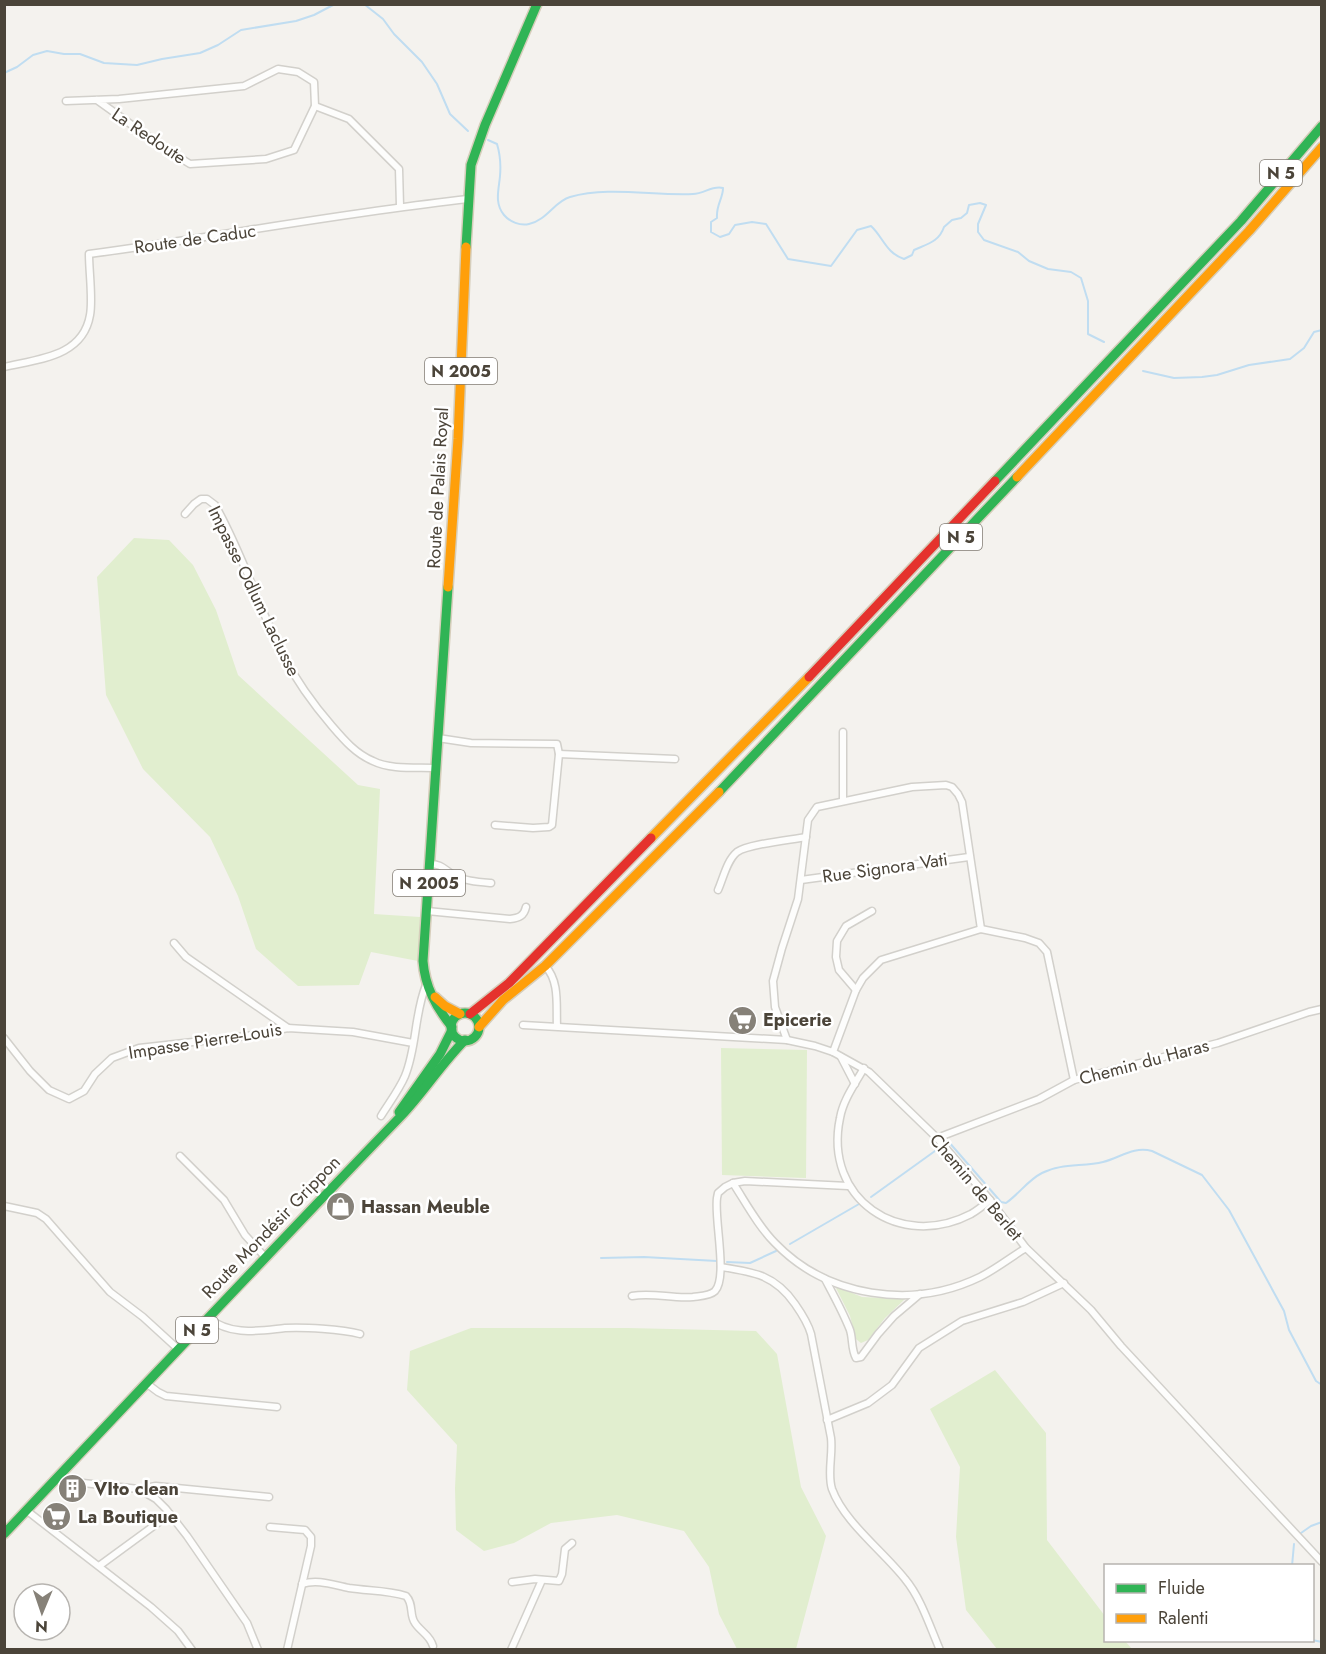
<svg xmlns="http://www.w3.org/2000/svg" width="1326" height="1654" viewBox="0 0 1326 1654" font-family="Jost,sans-serif">
  <style>
    .green { fill: #e1eecf }
    .lines { fill: none; stroke-linecap: round; stroke-linejoin: round }
    .stream { stroke: #c0ddf1; stroke-width: 2 }
    .street-casing { stroke: #d2d0cb; stroke-width: 9 }
    .fast-casing { stroke: #d6cebb; stroke-width: 12 }
    .slow-casing { stroke: #d6cebb; stroke-width: 12 }
    .jam-casing { stroke: #d6cebb; stroke-width: 12 }
    .street { stroke: #fdfdfc; stroke-width: 6 }
    .fast { stroke: #30b455; stroke-width: 9 }
    .slow { stroke: #ff9f0a; stroke-width: 9 }
    .jam { stroke: #e5322d; stroke-width: 9 }
    .labels { text-anchor: middle; dominant-baseline: central; stroke-width: 5; stroke-linejoin: round; paint-order: stroke }
    .shield { fill: #fff; stroke: #817c74; stroke-width: 1.5 }
    .shield-label { font-size: 16px; font-weight: bold; fill: #4b4439 }
    .street-label { font-size: 18px; fill: #4b4439; stroke: #fff }
    .poi-label { font-size: 18px; font-weight: bold; fill: #4b4439; stroke: #fff; text-anchor: start }
  </style>
  <rect width="100%" height="100%" fill="#f4f2ee"/>
  <g class="green">
    <polygon points="134,538 169,540 193,565 216,610 238,675 358,785 380,789 374,914 420,917 418,961 371,952 359,985 298,986 256,949 238,896 210,837 143,769 106,695 97,577"/>
    <polygon points="721,1048 807,1050 806,1178 722,1175"/>
    <polygon points="835,1286 862,1297 905,1299 885,1318 868,1340 861,1343 856,1339 850,1316"/>
    <polygon points="471,1328 628,1328 756,1331 777,1354 801,1487 826,1536 796,1649 737,1649 719,1614 709,1567 684,1531 617,1515 551,1523 514,1543 484,1551 456,1530 455,1488 457,1445 407,1390 410,1351"/>
    <polygon points="995,1370 1046,1433 1047,1540 1105,1616 1106,1640 1125,1641 1132,1649 997,1649 966,1610 956,1537 960,1467 930,1409"/>
  </g>
  <g class="lines">
    <g class="stream">
      <polyline points="364,4 383,19 394,34 422,62 437,84 450,114 468,131"/>
      <polyline points="4,73 17,67 33,55 47,51 64,54 80,54 104,63 137,65 162,59 200,53 218,45 241,30 296,21 314,15 335,4"/>
      <path d="M488 140 497 144C500 154 501 165 500 176 499 189 494 203 504 215 510 222 520 226 529 224 547 220 555 201 570 197 608 186 654 196 693 194 704 194 712 185 723 188 723 199 716 204 717 218L711 222V232L720 237 729 234 735 225 752 222 766 224 788 259 831 266 857 230 871 226C883 237 886 253 904 259L912 255 914 250C927 244 939 242 944 227L952 220 961 218 967 213 969 205 980 203 986 205 978 224V232L984 240 1018 252 1029 261 1048 269 1071 272 1081 278 1088 301V334L1104 342"/>
      <polyline points="1143,371 1174,378 1202,377 1217,375 1249,365 1290,359 1304,348 1314,332 1322,330"/>
      <path d="M948 1141 1001 1202 1006 1203C1019 1194 1028 1180 1042 1173 1061 1163 1083 1167 1103 1162 1120 1158 1133 1146 1152 1151L1202 1175 1229 1210 1284 1311 1289 1330 1316 1381 1322 1385"/>
      <polyline points="871,1197 935,1151"/>
      <polyline points="790,1244 859,1204"/>
      <polyline points="601,1258 644,1257 717,1261"/>
      <polyline points="727,1262 750,1263 776,1251"/>
      <polyline points="1301,1533 1311,1526 1322,1522"/>
      <polyline points="1292,1566 1294,1544"/>
      <polyline points="1312,1640 1322,1642"/>
    </g>
    <defs>
      <g id="street">
        <polyline points="66,101 119,99 244,86 278,69 298,72 314,82 315,106 294,150 266,159 190,164 164,148 97,100"/>
        <polyline points="315,106 349,119 399,169 400,206"/>
        <path d="M4 367C38 359 83 357 90 315 93 299 89 272 89 254 216 237 341 213 468 199"/>
        <path d="M185 514 194 504 201 499H207L215 505C242 552 258 606 283 655 296 680 313 704 332 726 344 740 356 754 373 761 391 770 417 767 437 768"/>
        <polyline points="438,738 471,743 557,744 559,754 552,825 549,827 533,828 495,825"/>
        <polyline points="559,754 675,759"/>
        <polyline points="843,801 843,732"/>
        <path d="M430 864C441 864 444 869 452 874 463 881 478 882 491 883"/>
        <polyline points="801,880 969,857"/>
        <path d="M718 890C723 879 727 860 737 852 748 844 790 840 806 837"/>
        <path d="M427 911 510 919C519 918 524 916 526 907"/>
        <polyline points="174,943 186,957 288,1028"/>
        <path d="M545 966C560 981 556 1006 557 1026"/>
        <polyline points="856,990 839,970 836,957 837,941 846,926 872,911"/>
        <polyline points="523,1025 787,1040 815,1046 833,1052 869,1072 937,1138 990,1200 1026,1248 1091,1310 1121,1346 1322,1562"/>
        <polyline points="4,1038 30,1071 49,1090 69,1099 84,1091 95,1074 112,1058 139,1048 247,1036 288,1028 353,1032 413,1043"/>
        <polyline points="787,1040 775,1007 773,981 782,948 798,899 808,820 817,807 912,787 946,785 952,787 958,794 962,802 981,929"/>
        <polyline points="833,1052 856,990 863,978 881,960 981,929 1025,938 1039,943 1047,952 1074,1080"/>
        <polyline points="841,1057 855,1084"/>
        <path d="M864 1068C855 1084 843 1100 840 1118 823 1199 900 1251 971 1214 978 1210 984 1205 990 1200"/>
        <path d="M381 1116C389 1103 399 1090 405 1076 417 1047 414 1015 426 985"/>
        <polyline points="937,1138 1039,1099 1074,1080 1218,1043 1309,1012 1322,1009"/>
        <polyline points="180,1156 224,1200 245,1235 265,1257"/>
        <path d="M733 1183C746 1203 758 1226 775 1243 827 1297 912 1310 980 1277 996 1269 1011 1257 1026 1248"/>
        <polyline points="4,1206 37,1213 46,1219 110,1292 143,1317 178,1349"/>
        <path d="M721 1267C754 1272 775 1275 795 1304 802 1314 808 1323 811 1334L831 1438C833 1455 827 1474 832 1489 844 1522 883 1551 905 1579 921 1598 930 1627 940 1650"/>
        <path d="M825 1279C834 1296 843 1312 850 1330 853 1339 851 1349 856 1358L861 1357 878 1334 894 1316 920 1294"/>
        <path d="M632 1296C653 1292 672 1299 693 1297 699 1296 710 1296 715 1291 728 1277 714 1219 717 1198L718 1193 725 1187 733 1183 745 1181 848 1186"/>
        <path d="M208 1318C232 1336 256 1331 285 1328 303 1327 342 1329 360 1334"/>
        <polyline points="146,1383 158,1392 166,1396 277,1407"/>
        <polyline points="827,1420 868,1403 892,1385 919,1348 962,1321 1023,1302 1064,1283"/>
        <polyline points="55,1480 139,1489 156,1499 166,1509 187,1536 247,1623 258,1650"/>
        <polyline points="139,1489 156,1486 269,1497"/>
        <polyline points="26,1510 151,1607 178,1631 192,1650"/>
        <polyline points="270,1527 305,1530 311,1537 311,1546 287,1650"/>
        <polyline points="99,1566 170,1514"/>
        <polyline points="512,1582 535,1579 559,1581 562,1574 565,1549 572,1543"/>
        <path d="M302 1584C318 1579 333 1585 349 1588 368 1591 387 1590 406 1596 414 1604 409 1615 415 1623 421 1632 430 1635 433 1646"/>
        <polyline points="511,1650 542,1580"/>
      </g>
      <g id="fast">
        <polyline points="466,247 471,165 485,125 537,4"/>
        <polyline points="995,481 1241,221 1322,126"/>
        <path d="M448 587 423 961C425 987 436 1007 452 1027"/>
        <polyline points="719,792 1017,477"/>
        <circle cx="465" cy="1027" r="14"/>
        <polyline points="399,1112 440,1054 452,1030"/>
        <path d="M4 1534C136 1394 268 1254 401 1116 424 1092 441 1064 465 1040"/>
      </g>
      <g id="slow">
        <polyline points="1017,477 1249,231 1322,147"/>
        <polyline points="448,587 458,439 466,247"/>
        <polyline points="651,838 809,677"/>
        <polyline points="435,997 445,1006 460,1014"/>
        <polyline points="479,1027 503,1000 545,966 719,792"/>
      </g>
      <g id="jam">
        <polyline points="809,677 995,481"/>
        <polyline points="470,1014 509,983 651,838"/>
      </g>
    </defs>
    <use href="#street" class="street-casing"/>
    <use href="#fast" class="fast-casing"/>
    <use href="#slow" class="slow-casing"/>
    <use href="#jam" class="jam-casing"/>
    <use href="#street" class="street"/>
    <use href="#fast" class="fast"/>
    <use href="#slow" class="slow"/>
    <use href="#jam" class="jam"/>
  </g>
  <defs>
    <symbol id="supermarket-disc" viewBox="-11 -11 22 22"><circle r="9.5" fill="#868178" stroke="#fff"/><path d="M-6-5.5h2.5l.6 2H6L4.5 2H-2.5L-4.4-4H-6ZM-1.5 3.2a1.3 1.3 0 1 0 .1 0ZM3 3.2a1.3 1.3 0 1 0 .1 0Z" fill="#fff"/></symbol>
    <symbol id="shop-disc" viewBox="-11 -11 22 22"><circle r="9.5" fill="#868178" stroke="#fff"/><path d="M-5-2.5h2.3a2.7 3.5 0 0 1 5.4 0H5L5.5 6h-11ZM-1.5-2.5h3a1.5 2.3 0 0 0-3 0Z" fill="#fff"/></symbol>
    <symbol id="building-disc" viewBox="-11 -11 22 22"><circle r="9.5" fill="#868178" stroke="#fff"/><path d="M-4-6H4V6H1V3H-1V6H-4ZM-2.5-4.3h1.7v1.8h-1.7ZM.8-4.3h1.7v1.8H.8ZM-2.5-1h1.7V.8h-1.7ZM.8-1h1.7V.8H.8Z" fill="#fff"/></symbol>
  </defs>
  <g fill-rule="evenodd">
    <use href="#supermarket-disc" x="726" y="1004" width="33" height="33"/>
    <use href="#shop-disc" x="324" y="1190" width="33" height="33"/>
    <use href="#building-disc" x="56" y="1472" width="33" height="33"/>
    <use href="#supermarket-disc" x="40" y="1500" width="33" height="33"/>
  </g>
  <g class="labels">
    <g class="shield">
      <rect x="1260" y="160" width="42" height="26" rx="4.5"/>
      <rect x="425" y="358" width="72" height="26" rx="4.5"/>
      <rect x="940" y="524" width="42" height="26" rx="4.5"/>
      <rect x="393" y="870" width="72" height="26" rx="4.5"/>
      <rect x="176" y="1317" width="42" height="26" rx="4.5"/>
    </g>
    <g class="shield-label">
      <text x="1281" y="173">N 5</text>
      <text x="461" y="371">N 2005</text>
      <text x="961" y="537">N 5</text>
      <text x="429" y="883">N 2005</text>
      <text x="197" y="1330">N 5</text>
    </g>
    <g class="street-label">
      <text transform="translate(149 136) rotate(34)">La Redoute</text>
      <text transform="translate(195 239) rotate(-8)">Route de Caduc</text>
      <text transform="translate(438 488) rotate(-87)">Route de Palais Royal</text>
      <text transform="translate(254 591) rotate(64)">Impasse Odlum Laclusse</text>
      <text transform="translate(885 868) rotate(-8)">Rue Signora Vati</text>
      <text transform="translate(205 1041) rotate(-9)">Impasse Pierre-Louis</text>
      <text transform="translate(1144 1062) rotate(-15)">Chemin du Haras</text>
      <text transform="translate(976 1187) rotate(50)">Chemin de Berlet</text>
      <text transform="translate(271 1227) rotate(-46)">Route Mondésir Grippon</text>
    </g>
    <g class="poi-label">
      <text x="763" y="1020">Epicerie</text>
      <text x="361" y="1207">Hassan Meuble</text>
      <text x="94" y="1489">VIto clean</text>
      <text x="78" y="1517">La Boutique</text>
    </g>
  </g>
  <rect width="1326" height="1654" fill="none" stroke="#4b4439" stroke-width="12"/>
  <rect x="1104" y="1564" width="210" height="78" fill="#ffffff" stroke="#b7b4b0" stroke-width="1.5"/>
  <rect x="1116" y="1584" width="30" height="9" fill="#30b455" stroke="#b7b4b0" stroke-width="1.5"/>
  <text x="1158" y="1594" font-size="18" fill="#4b4439">Fluide</text>
  <rect x="1116" y="1614" width="30" height="9" fill="#ff9f0a" stroke="#b7b4b0" stroke-width="1.5"/>
  <text x="1158" y="1624" font-size="18" fill="#4b4439">Ralenti</text>
  <g transform="translate(42 1612) rotate(182)"><circle r="28" fill="#ffffff" stroke="#b7b4b0" stroke-width="1.5"/>
  <path d="M0-4.5L10 22L0 15L-10 22Z" fill="#868178"/>
  <text y="-9" font-size="16" font-weight="bold" text-anchor="middle" fill="#4b4439">N</text>
  </g>
</svg>
